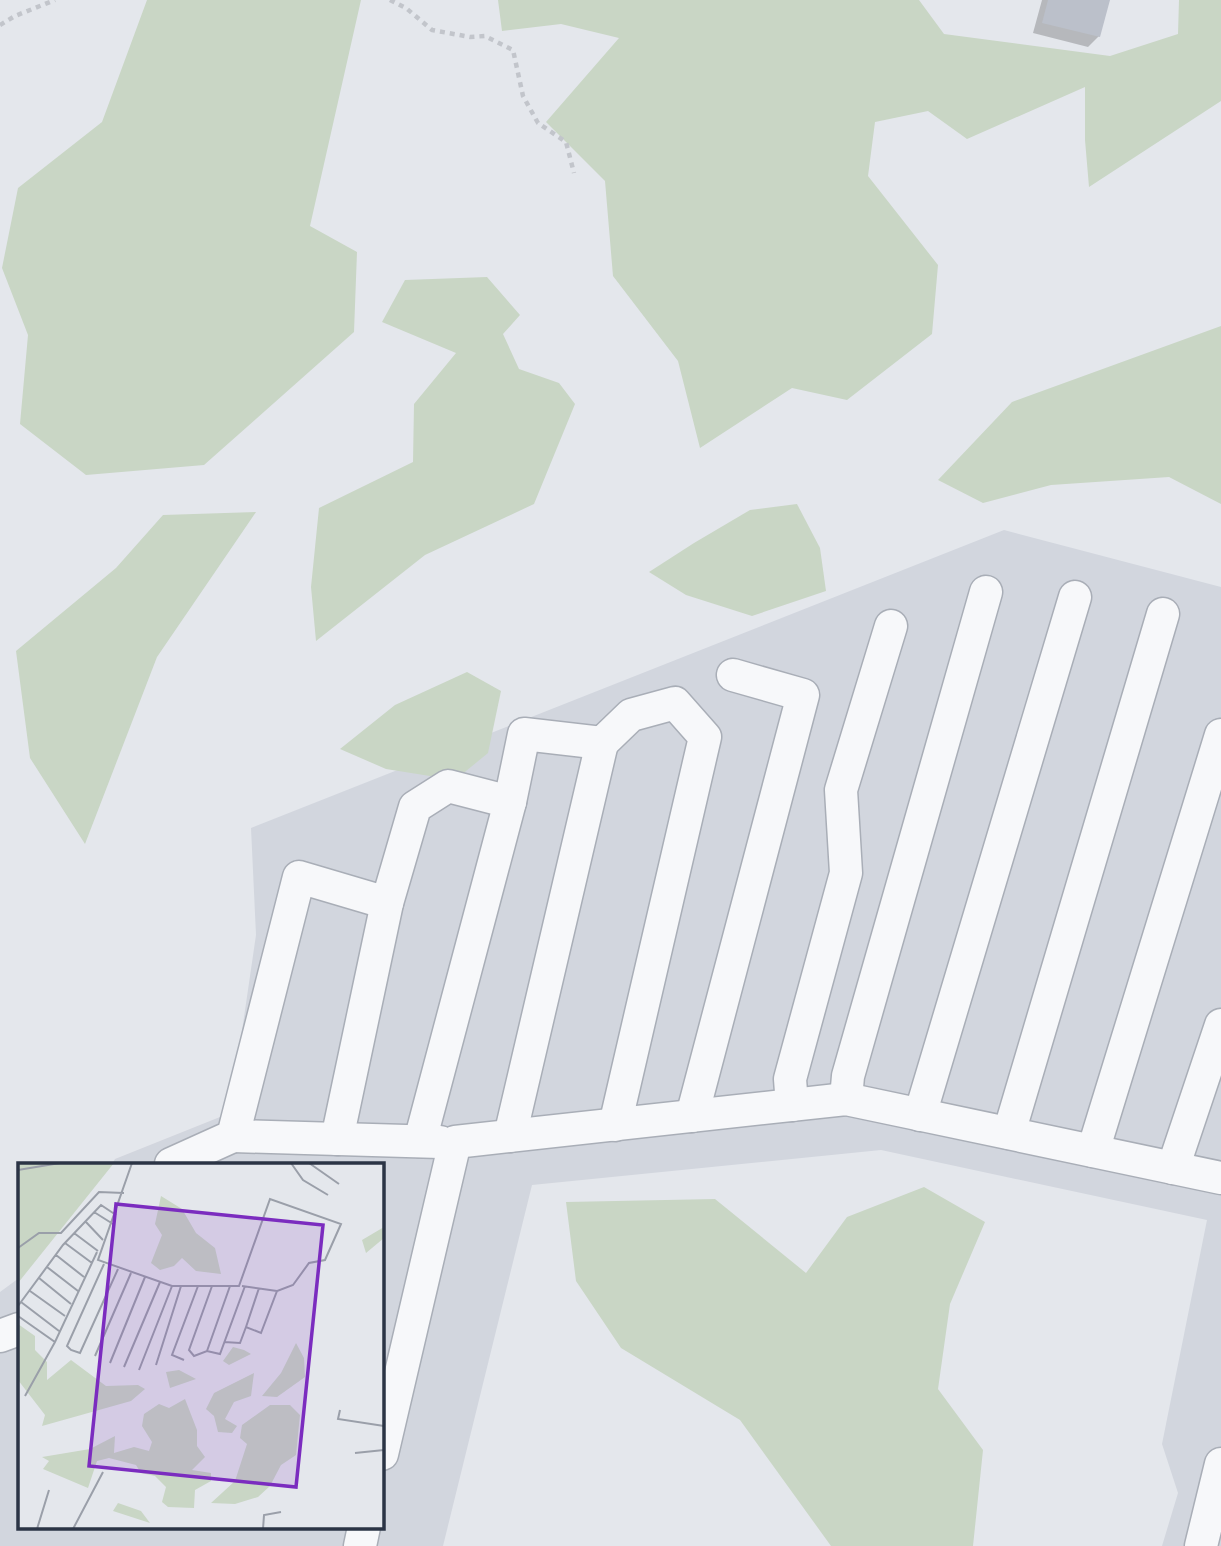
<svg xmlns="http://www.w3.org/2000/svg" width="1221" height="1546" viewBox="0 0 1221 1546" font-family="'Work Sans',sans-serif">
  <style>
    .built { fill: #d2d6de }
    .green { fill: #c9d6c5 }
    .shadow { fill: #0003 }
    .building { fill: #bbc0ca }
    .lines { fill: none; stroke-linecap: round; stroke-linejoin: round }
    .minor-casing { stroke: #a9aeb7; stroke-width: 35 }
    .path { stroke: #c2c5cb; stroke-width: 4.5; stroke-dasharray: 5 5; stroke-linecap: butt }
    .minor { stroke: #f7f8fa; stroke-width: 32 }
    .inset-road { fill: none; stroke: #9a9fa9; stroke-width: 2 }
    .view { fill: #7b2cbf; fill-opacity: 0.15; stroke: #7b2cbf; stroke-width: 3.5 }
    .inset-edge { fill: none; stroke: #2b3445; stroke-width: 3.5 }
  </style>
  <rect width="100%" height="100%" fill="#e4e7ec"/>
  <polygon class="built" points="1004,530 1221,587 1221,1546 1162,1546 1178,1493 1162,1444 1207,1220 881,1150 532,1185 443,1546 0,1546 0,1292 19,1278 19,1527 382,1527 382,1164 112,1164 115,1159 230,1113 256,935 251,828"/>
  <g class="green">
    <polygon points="147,0 361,0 310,226 357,252 354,332 204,465 86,475 20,424 28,335 2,268 18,188 102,122"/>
    <polygon points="498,0 919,0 944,34 1110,56 1178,34 1179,0 1221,0 1221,101 1089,187 1085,140 1085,87 967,139 928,111 875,122 868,176 938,265 932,334 847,400 792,388 700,448 678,361 613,276 605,181 546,122 619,38 561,24 502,31"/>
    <polygon points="487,277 520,315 503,334 519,369 559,383 575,404 534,504 425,555 316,641 311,587 319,508 413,462 414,404 456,353 382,322 405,280"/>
    <polygon points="1221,326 1221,504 1169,477 1051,485 983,503 938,480 1012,402"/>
    <polygon points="797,504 820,548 826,591 752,616 686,595 649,572 694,543 750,510"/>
    <polygon points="256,512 157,657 85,844 30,758 16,651 116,568 163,515"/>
    <polygon points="467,672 501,691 488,753 455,780 386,769 340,749 395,705"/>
    <polygon points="924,1187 985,1222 950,1304 938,1389 983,1450 973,1546 831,1546 740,1420 621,1348 576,1281 566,1202 715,1199 806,1273 847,1217"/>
  </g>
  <polygon class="shadow" points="1042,0 1108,0 1099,36 1088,47 1033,33"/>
  <polygon class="building" points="1048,0 1110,0 1100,37 1042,23"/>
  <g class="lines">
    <defs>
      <g id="minor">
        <polyline points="846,1099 848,1076 986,592"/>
        <polyline points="792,1105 790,1079 846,873 841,790 891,626"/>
        <polyline points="920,1115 1075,597"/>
        <polyline points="692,1116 803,695 733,675"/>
        <polyline points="1009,1133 1163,614"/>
        <polyline points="233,1136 440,1142"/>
        <polyline points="510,1136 602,743"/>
        <polyline points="337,1139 387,903"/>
        <polyline points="420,1141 510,802 524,734 602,743 631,715 675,703 705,737 615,1125"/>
        <polyline points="1093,1151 1221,735"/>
        <polyline points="171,1164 233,1136 299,877 387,903 415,807 448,786 510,802"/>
        <polyline points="1173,1168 1221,1025"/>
        <polyline points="0,1336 19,1329"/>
        <polyline points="382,1454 455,1142 846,1099 1221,1178"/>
        <polyline points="360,1546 364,1527"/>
        <polyline points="1201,1546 1221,1464"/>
      </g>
    </defs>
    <use href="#minor" class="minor-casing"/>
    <g class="path">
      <polyline points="390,0 406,8 432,30 470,37 485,36 513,50 523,96 538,123 566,142 574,173"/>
      <polyline points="0,25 15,16 55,0"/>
    </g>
    <use href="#minor" class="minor"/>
  </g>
  <g transform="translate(18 1163)">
    <rect width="366" height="366" fill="#e4e7ec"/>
    <path d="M0 0H96L0 120ZM143 33 164 46 178 70 197 85 203 111 178 108 164 95 156 103 142 107 133 100 144 72 137 61ZM366 64V75L348 90 344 77ZM0 161 17 173V187L29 199V217L53 197 88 223 120 222 127 226 113 238 24 263 27 252 0 217ZM278 180 286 195 287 214 259 234 244 233 263 210ZM215 184 226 187 233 191 211 202 205 198ZM161 207 178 216 152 225 148 209ZM236 210 233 233 216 239 207 256 219 263 214 270 200 269 196 253 188 246 196 230ZM167 236 179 267V283L187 294 174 307 193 310V318L177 327 176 345 150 344 144 339 148 324 137 313 123 310 118 302 91 295 79 298 70 325 25 306 31 298 24 294 72 286 97 273 96 290 116 284 131 288 134 279 124 263 126 251 141 241 151 245ZM252 242H272L282 252 278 292 263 302 252 323 240 334 217 341 193 340 217 318 229 281 222 275 224 262ZM100 340 123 348 132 360 95 348Z" fill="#c9d6c5"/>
    <path class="inset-road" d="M114 0 80 97 154 123H221L252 36 323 61 307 97 291 100 275 122 259 128 243 170 228 164 222 180 206 179M273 0 285 17 310 32M291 0 321 21M0 7 42 0M76 49 95 61M67 58 85 77M56 70 80 88M47 80 74 100M0 85 21 70H43L81 29 106 30M38 92 66 114M86 101 49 183 53 187 62 190 100 106M29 104 60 128M21 115 53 141M194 123 171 187 176 193 189 188 202 191 227 123M224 123 259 128M12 128 47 153M3 139 41 168M0 143 45 82 83 42 98 52M0 153 37 179 79 89M228 164 241 125M189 188 212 123M77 193 113 110M166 197 154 192 180 123M92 200 127 114M138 202 163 123M106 204 142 119M121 207 154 123M7 233 37 179M322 247 320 256 366 263M337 290 366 287M19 366 31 327M55 366 85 309M245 366 246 352 263 349"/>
    <path class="view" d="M98 41 305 62 278 324 71 303Z"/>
    <rect width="366" height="366" class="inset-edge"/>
  </g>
</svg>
